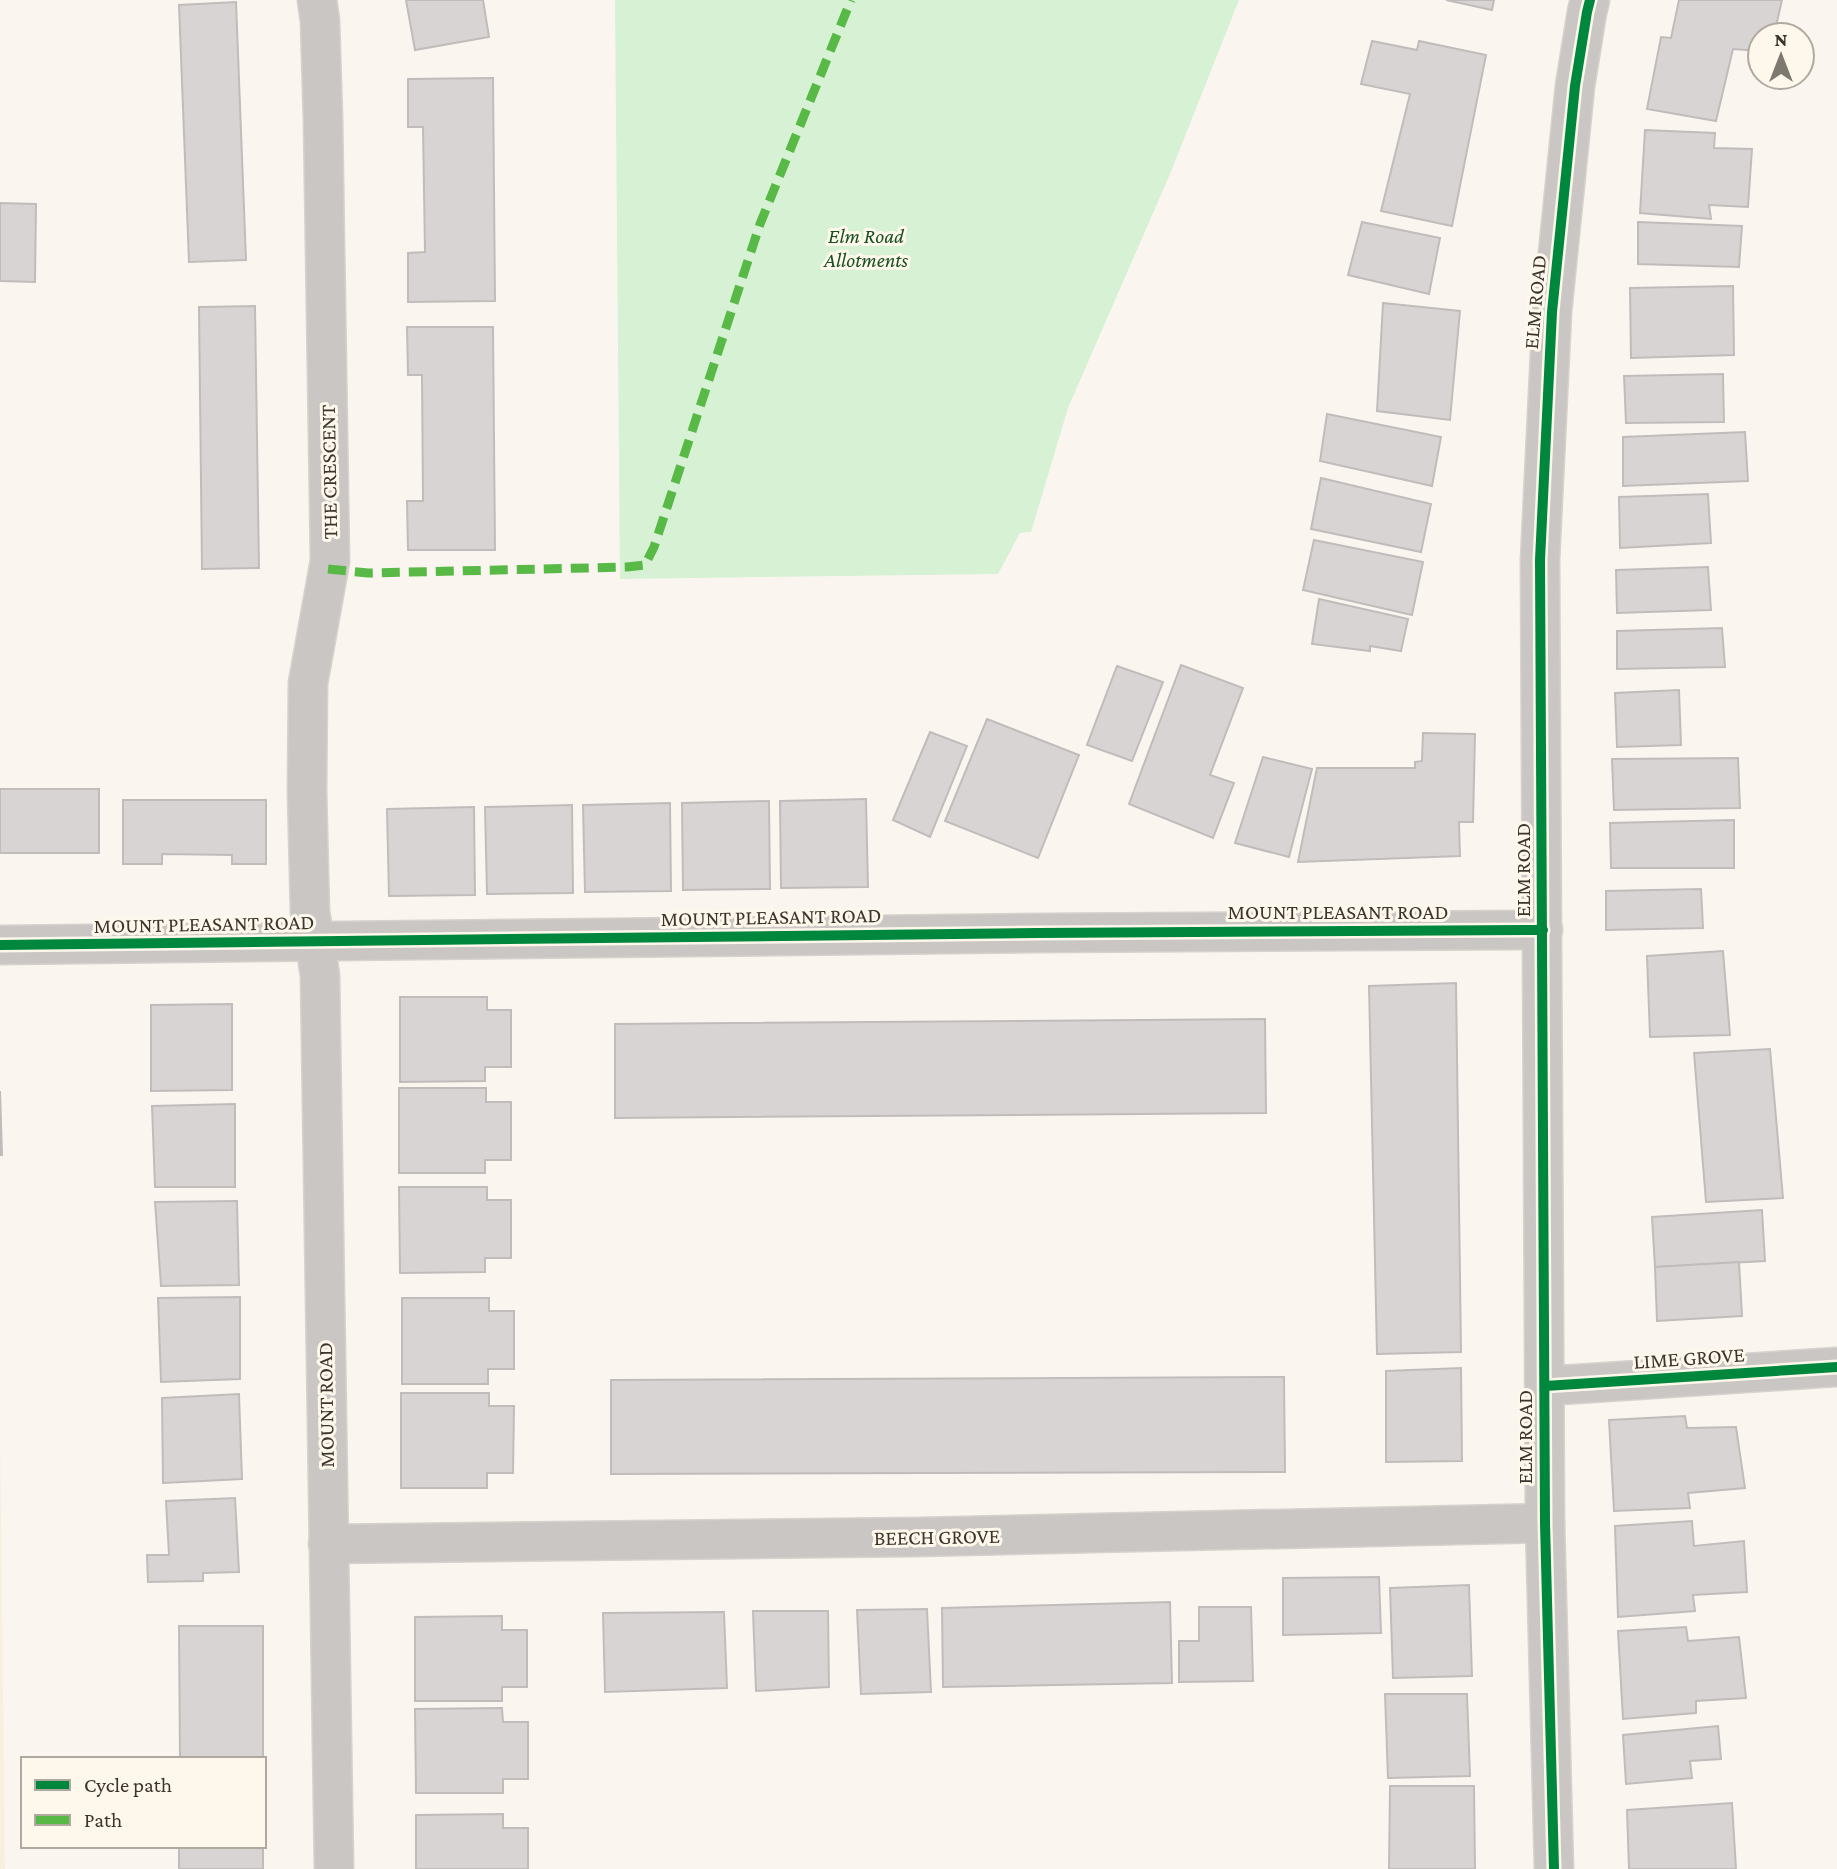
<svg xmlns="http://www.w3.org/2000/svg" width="1837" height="1869" viewBox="0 0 1837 1869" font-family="'Crimson Pro',serif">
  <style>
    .built { fill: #f9efdd }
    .green { fill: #d6f1d4 }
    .building { fill: #d9d4d4; stroke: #c1bcbc; stroke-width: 2 }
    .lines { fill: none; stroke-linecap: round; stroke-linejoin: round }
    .street-casing { stroke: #d7d2cd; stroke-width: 41 }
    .street { stroke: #c9c6c3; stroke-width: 38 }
    .quiet { stroke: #58b947; stroke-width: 9; stroke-dasharray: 18 9; stroke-linecap: butt }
    .cycleway-casing { stroke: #fef7eb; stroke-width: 15 }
    .cycleway { stroke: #00873e; stroke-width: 10 }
    .labels { text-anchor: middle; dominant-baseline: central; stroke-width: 6; stroke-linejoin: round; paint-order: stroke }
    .park-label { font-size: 21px; font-style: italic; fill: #175023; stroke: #fef7eb }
    .street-label { font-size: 21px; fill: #3a352d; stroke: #fef7eb }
  </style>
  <rect width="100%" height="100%" fill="#faf6ef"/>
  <polygon class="built" points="0,1426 5,1869 0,1869"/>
  <polygon class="green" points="615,0 1239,0 1170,174 1068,408 1031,532 1020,533 998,574 620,579"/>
  <g class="building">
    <polygon points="406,0 483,0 489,37 415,50"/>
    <polygon points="1446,0 1494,0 1492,10"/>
    <polygon points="1679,0 1782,0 1774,35 1760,35 1760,51 1733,49 1716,121 1647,109 1661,37 1671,38"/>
    <polygon points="236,2 246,260 189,262 179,5"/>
    <polygon points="1372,41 1417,50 1419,41 1486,55 1452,226 1381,211 1410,94 1361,84"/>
    <polygon points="493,78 495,301 408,302 408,253 425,252 423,127 408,127 408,79"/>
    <polygon points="1645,130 1715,133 1714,148 1752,149 1748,207 1709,205 1711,219 1640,213"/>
    <polygon points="0,203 36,204 35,282 0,281"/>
    <polygon points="1362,222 1440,238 1429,294 1348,275"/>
    <polygon points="1638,222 1742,226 1739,267 1638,264"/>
    <polygon points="1733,286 1734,355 1631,358 1630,288"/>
    <polygon points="1383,303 1460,311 1450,420 1377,411"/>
    <polygon points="255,306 259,568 202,569 199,307"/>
    <polygon points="407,327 493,327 495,550 408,550 407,501 423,501 422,375 408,375"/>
    <polygon points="1723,374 1724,422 1626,423 1624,376"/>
    <polygon points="1327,414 1441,437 1432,486 1320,461"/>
    <polygon points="1745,432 1748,481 1623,486 1623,437"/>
    <polygon points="1321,478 1431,504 1421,552 1311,529"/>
    <polygon points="1708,494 1711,543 1620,548 1619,497"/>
    <polygon points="1314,540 1423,562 1412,615 1303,590"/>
    <polygon points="1708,567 1711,610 1617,613 1616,570"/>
    <polygon points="1319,599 1408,619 1401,651 1370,646 1370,651 1312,644"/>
    <polygon points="1722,628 1725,667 1617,669 1617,631"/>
    <polygon points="1181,665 1243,688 1210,775 1234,783 1213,838 1129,804"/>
    <polygon points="1117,666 1163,682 1132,761 1087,745"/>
    <polygon points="1679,690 1681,745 1617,747 1615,693"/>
    <polygon points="987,719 1079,755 1038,858 945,821"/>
    <polygon points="930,732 967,746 930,837 893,820"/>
    <polygon points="1423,733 1475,734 1473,822 1459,822 1460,856 1298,862 1317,768 1415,768 1415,762 1422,761"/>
    <polygon points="1263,757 1312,769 1289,857 1235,843"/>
    <polygon points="1738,758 1740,808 1614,810 1612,759"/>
    <rect x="0" y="789" width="99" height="64"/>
    <polygon points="866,799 868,887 781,888 780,801"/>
    <polygon points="123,800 266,800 266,864 232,864 232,855 162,854 162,864 123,864"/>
    <polygon points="769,801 770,889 683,890 682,803"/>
    <polygon points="670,803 671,891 585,892 583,805"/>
    <polygon points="572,805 573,893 487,894 485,807"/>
    <polygon points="474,807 475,895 389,896 387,809"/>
    <polygon points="1734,820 1734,868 1611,868 1610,823"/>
    <polygon points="1701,889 1703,928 1606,930 1606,891"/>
    <polygon points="1723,951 1730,1035 1650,1037 1647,956"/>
    <polygon points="1456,983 1461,1352 1377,1354 1369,986"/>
    <polygon points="400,997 487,997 487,1010 511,1010 511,1067 485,1067 485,1081 400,1082"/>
    <polygon points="232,1004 232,1090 151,1091 151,1005"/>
    <polygon points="1265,1019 1266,1113 615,1118 615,1024"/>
    <polygon points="1770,1049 1783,1198 1706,1202 1694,1053"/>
    <polygon points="399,1088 486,1088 486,1102 511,1102 511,1160 485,1160 485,1173 399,1173"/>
    <polygon points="0,1091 2,1155 0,1155"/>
    <polygon points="235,1104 235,1187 155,1187 152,1106"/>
    <polygon points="399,1187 487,1187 487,1200 511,1200 511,1258 485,1258 485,1272 400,1273"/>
    <polygon points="237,1201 239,1285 161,1286 155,1202"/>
    <polygon points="1762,1210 1765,1261 1655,1267 1652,1217"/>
    <polygon points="1739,1262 1742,1316 1657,1321 1655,1267"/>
    <polygon points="240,1297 240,1379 161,1382 158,1298"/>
    <polygon points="402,1298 489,1298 489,1311 514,1311 514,1369 488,1369 488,1384 402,1384"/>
    <polygon points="1461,1368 1462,1461 1386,1462 1386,1371"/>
    <polygon points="1284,1377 1285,1472 611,1474 611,1380"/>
    <polygon points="401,1393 489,1393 489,1406 514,1406 513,1473 487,1473 487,1488 401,1488"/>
    <polygon points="239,1394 242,1479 163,1483 162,1398"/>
    <polygon points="1685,1416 1687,1428 1736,1427 1745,1488 1688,1493 1690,1508 1614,1511 1609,1420"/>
    <polygon points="235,1498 239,1572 203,1573 203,1581 148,1582 147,1555 169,1555 166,1501"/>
    <polygon points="1692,1521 1694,1546 1744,1541 1747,1592 1693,1595 1695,1611 1618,1617 1615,1526"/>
    <polygon points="1379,1577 1381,1633 1283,1635 1283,1578"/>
    <polygon points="1469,1585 1472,1676 1393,1678 1390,1588"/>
    <polygon points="1170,1602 1172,1683 943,1687 942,1608"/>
    <polygon points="1199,1607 1251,1607 1253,1681 1179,1682 1179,1641 1199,1641"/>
    <polygon points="927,1609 931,1692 861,1694 857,1610"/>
    <polygon points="753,1611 828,1611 829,1687 756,1691"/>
    <polygon points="724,1612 727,1688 605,1692 603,1613"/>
    <polygon points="502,1616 502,1630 527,1630 527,1687 502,1687 502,1701 415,1701 415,1617"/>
    <polygon points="179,1626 263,1626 263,1759 180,1759"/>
    <polygon points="1686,1627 1688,1641 1739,1637 1746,1698 1696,1701 1696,1713 1623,1719 1618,1631"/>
    <polygon points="1385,1694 1467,1694 1470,1776 1388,1778"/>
    <polygon points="502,1708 503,1722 528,1722 528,1779 503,1779 503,1793 416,1793 415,1709"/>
    <polygon points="1718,1726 1721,1759 1690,1761 1692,1778 1626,1784 1623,1735"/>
    <polygon points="1390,1786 1474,1786 1475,1869 1389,1869"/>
    <polygon points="1732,1803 1736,1869 1629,1869 1627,1810"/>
    <polygon points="503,1814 503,1828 528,1828 528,1869 416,1869 416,1815"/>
    <rect x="179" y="1846" width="84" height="23"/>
  </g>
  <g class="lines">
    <defs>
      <g id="street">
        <polyline points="317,0 320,21 323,119 330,561 308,683 307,791 310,912 320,975 334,1869"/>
        <polyline points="0,945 1037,933 1543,930"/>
        <polyline points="1545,1386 1837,1367"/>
        <polyline points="328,1544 918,1537 1545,1523"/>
        <polyline points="1554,1869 1545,1523 1540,560 1552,312 1575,86 1587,12 1590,0"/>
      </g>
    </defs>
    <use href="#street" class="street-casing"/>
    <use href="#street" class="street"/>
    <polyline class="quiet" points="328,569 368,573 627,567 645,565 654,547 760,224 851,0"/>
    <defs>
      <g id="cycleway">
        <polyline points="0,945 1037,933 1543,930"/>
        <polyline points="1545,1386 1837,1367"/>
        <polyline points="1554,1869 1545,1523 1540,560 1552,312 1575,86 1587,12 1590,0"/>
      </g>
    </defs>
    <use href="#cycleway" class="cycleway-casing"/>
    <use href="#cycleway" class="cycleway"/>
  </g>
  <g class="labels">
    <g class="park-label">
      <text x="866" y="236">Elm Road<tspan x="866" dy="24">Allotments</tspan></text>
    </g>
    <g class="street-label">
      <text transform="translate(1535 302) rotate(-85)">ELM ROAD</text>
      <text transform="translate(329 472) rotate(-91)">THE CRESCENT</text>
      <text transform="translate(1523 870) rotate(-90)">ELM ROAD</text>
      <text x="1338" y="912">MOUNT PLEASANT ROAD</text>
      <text transform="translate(771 917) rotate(-1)">MOUNT PLEASANT ROAD</text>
      <text transform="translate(204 924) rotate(-1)">MOUNT PLEASANT ROAD</text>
      <text transform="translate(1689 1358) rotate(-4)">LIME GROVE</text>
      <text transform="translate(326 1405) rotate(-91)">MOUNT ROAD</text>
      <text transform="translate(1525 1437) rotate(-90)">ELM ROAD</text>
      <text transform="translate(937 1537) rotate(-1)">BEECH GROVE</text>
    </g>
  </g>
  <rect x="21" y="1757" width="245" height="91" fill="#fef7eb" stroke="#b0a99f" stroke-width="2"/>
  <rect x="35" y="1780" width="35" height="10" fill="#00873e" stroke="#b0a99f" stroke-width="2"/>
  <text x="84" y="1792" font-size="21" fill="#3a352d">Cycle path</text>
  <rect x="35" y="1815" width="35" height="10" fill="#58b947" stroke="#b0a99f" stroke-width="2"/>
  <text x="84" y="1827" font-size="21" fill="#3a352d">Path</text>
  <g transform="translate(1781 56)"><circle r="33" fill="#fef7eb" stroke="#b0a99f" stroke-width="2"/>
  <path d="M0-5L12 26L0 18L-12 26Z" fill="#7d7971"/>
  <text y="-10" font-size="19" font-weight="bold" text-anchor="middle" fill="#3a352d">N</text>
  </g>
</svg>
